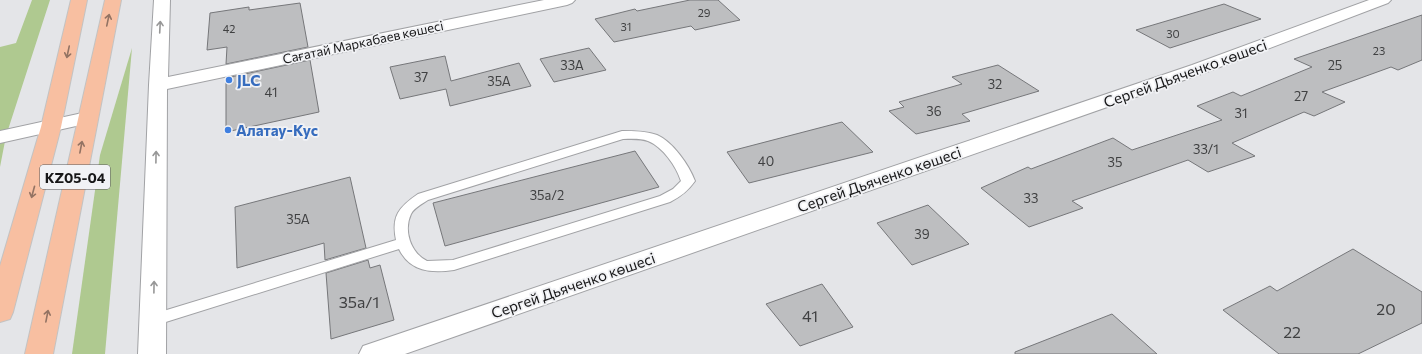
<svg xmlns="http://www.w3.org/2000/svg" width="1422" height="354" viewBox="0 0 1422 354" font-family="Commissioner,sans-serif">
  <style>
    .green { fill: #afc990 }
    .building { fill: #bdbec0; stroke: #76777a }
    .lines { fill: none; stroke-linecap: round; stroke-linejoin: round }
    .service-casing { stroke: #a1a2a5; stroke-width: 2 }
    .minor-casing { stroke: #a1a2a5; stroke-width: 2 }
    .primary-casing { stroke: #c3c3c3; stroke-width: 2 }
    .service { fill: #fff; fill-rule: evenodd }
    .minor { fill: #fff; fill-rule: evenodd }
    .primary { fill: #f8bfa1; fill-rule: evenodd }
    .oneway { stroke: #937363 }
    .oneway2 { stroke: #979797 }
    .shop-dot { fill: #3f7fe0; stroke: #f1f2f5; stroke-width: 1.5 }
    .labels { text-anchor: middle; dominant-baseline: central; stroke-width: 3.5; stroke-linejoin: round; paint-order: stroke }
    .far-number-label { font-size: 11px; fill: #404142 }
    .far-street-label { font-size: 13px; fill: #171718; stroke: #f1f2f5 }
    .number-label { font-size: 13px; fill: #404142 }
    .shield { fill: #f1f2f5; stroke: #58595a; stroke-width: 1 }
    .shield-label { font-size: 14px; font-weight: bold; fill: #171718 }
    .street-label { font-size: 15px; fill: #171718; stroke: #f1f2f5 }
    .shop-label { font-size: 15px; font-weight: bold; fill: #366cbe; stroke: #f1f2f5; text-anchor: start }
    .near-number-label { font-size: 16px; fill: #404142 }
  </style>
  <rect width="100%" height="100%" fill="#e4e5e8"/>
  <g class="green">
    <polygon points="32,0 50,0 6,136 0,167 0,47 16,43"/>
    <polygon points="132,48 105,354 72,354 100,155"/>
  </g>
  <g class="building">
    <polygon points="690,0 718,0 740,20 695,30 691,26 614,42 595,19 635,9 637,11"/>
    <polygon points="300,3 308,47 226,64 227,47 207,50 210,13 249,7 249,10"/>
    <polygon points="1224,4 1261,19 1170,48 1136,30"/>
    <polygon points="1422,15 1422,60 1398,70 1391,67 1322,92 1345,102 1314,116 1304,112 1232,143 1255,156 1208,172 1188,160 1072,201 1083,208 1029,227 981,188 1028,167 1031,169 1113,138 1132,150 1222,120 1197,106 1233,92 1241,96 1312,67 1294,59"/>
    <polygon points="589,48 606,70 554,82 540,59"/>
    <polygon points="445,56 451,81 519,63 531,86 450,106 446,89 400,99 390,67"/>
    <polygon points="310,60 319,112 226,132 226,78"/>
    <polygon points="998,65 1039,91 962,114 970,121 916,134 889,111 904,107 899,102 962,84 952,77"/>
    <polygon points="842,122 873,152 749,183 727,152"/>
    <polygon points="635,151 659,187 445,246 433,203"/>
    <polygon points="350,177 366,248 325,260 324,243 237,268 235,207"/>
    <polygon points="928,205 969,244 912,265 877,223"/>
    <polygon points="1353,249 1422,292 1422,323 1358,354 1279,354 1223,310 1270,286 1277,291"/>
    <polygon points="368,260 370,268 380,265 394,320 331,339 326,273"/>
    <polygon points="822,284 853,327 800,346 766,304"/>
    <polygon points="1112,314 1157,354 1015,354 1015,352"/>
  </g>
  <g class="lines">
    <defs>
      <path id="service" d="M622 131C634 131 646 131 657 135 673 142 689 165 695 181 688 191 680 197 670 202L454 270C431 273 410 272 399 249L153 326 147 324 145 320 147 316 396 240C391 216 399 207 418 194ZM623 139C631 139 640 138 648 141 663 147 676 166 681 181L673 189 660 196 453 260 427 261C411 253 403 231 411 214 414 208 422 204 428 200Z"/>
      <g id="minor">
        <polygon points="154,0 170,0 168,77 544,0 575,0 572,3 567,5 167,89 166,354 138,354 149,85"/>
        <polygon points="1369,0 1391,0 1388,3 1204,73 405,354 359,354 363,346 1192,65"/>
        <polygon points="87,112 94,114 97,118 94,122 0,143 0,131"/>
      </g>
      <g id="primary">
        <polygon points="71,0 87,0 61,127 13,312 10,319 0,322 0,266 41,127"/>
        <polygon points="105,0 121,0 53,354 25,354"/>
      </g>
    </defs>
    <use href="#service" class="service-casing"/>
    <use href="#minor" class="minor-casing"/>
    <use href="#primary" class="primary-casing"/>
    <use href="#service" class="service"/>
    <use href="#minor" class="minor"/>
    <use href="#primary" class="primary"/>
  </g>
  <defs><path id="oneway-shaft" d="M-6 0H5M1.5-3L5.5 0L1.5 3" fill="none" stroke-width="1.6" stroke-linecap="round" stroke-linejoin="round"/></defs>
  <g class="oneway">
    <use href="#oneway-shaft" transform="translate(108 20) rotate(-78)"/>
    <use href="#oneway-shaft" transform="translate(68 52) rotate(102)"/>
    <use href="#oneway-shaft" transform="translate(81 147) rotate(-79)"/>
    <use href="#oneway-shaft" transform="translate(33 192) rotate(105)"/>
    <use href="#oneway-shaft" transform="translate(47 316) rotate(-79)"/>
  </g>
  <g class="oneway2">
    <use href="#oneway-shaft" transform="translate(160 27) rotate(-87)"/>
    <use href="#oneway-shaft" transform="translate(156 157) rotate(-89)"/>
    <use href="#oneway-shaft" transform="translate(154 287) rotate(-89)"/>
  </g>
  <g class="shop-dot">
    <circle cx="229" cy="80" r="4"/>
    <circle cx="228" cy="130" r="4"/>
  </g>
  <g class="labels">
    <g class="far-number-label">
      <text x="704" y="12">29</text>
      <text x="626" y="26">31</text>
      <text x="229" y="28">42</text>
      <text x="1173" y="33">30</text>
      <text x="1379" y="50">23</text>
    </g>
    <g class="far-street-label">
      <text transform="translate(363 42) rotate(-12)">Сағатай Маркабаев көшесі</text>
    </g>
    <g class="number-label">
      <text x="572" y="65">33А</text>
      <text x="1335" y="65">25</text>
      <text x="421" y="77">37</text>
      <text x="499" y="81">35А</text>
      <text x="995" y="84">32</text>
      <text x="271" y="92">41</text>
      <text x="1301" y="96">27</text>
      <text x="934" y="111">36</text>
      <text x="1241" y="113">31</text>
      <text x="1206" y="149">33/1</text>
      <text x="766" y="161">40</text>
      <text x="1115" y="162">35</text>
      <text x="547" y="195">35а/2</text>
      <text x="1031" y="198">33</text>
      <text x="298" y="219">35А</text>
      <text x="922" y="234">39</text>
    </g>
    <rect class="shield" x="40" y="165" width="70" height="24" rx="3"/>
    <g class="shield-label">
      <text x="75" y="177">KZ05-04</text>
    </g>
    <g class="street-label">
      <text transform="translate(1185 73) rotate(-20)">Сергей Дьяченко көшесі</text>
      <text transform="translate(879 179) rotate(-19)">Сергей Дьяченко көшесі</text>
      <text transform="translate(573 285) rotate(-19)">Сергей Дьяченко көшесі</text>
    </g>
    <g class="shop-label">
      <text x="237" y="80">JLC</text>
      <text x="236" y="130">Алатау-Кус</text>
    </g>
    <g class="near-number-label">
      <text x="359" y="301">35а/1</text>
      <text x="1386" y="308">20</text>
      <text x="810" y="315">41</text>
      <text x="1292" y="331">22</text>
    </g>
  </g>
</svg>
